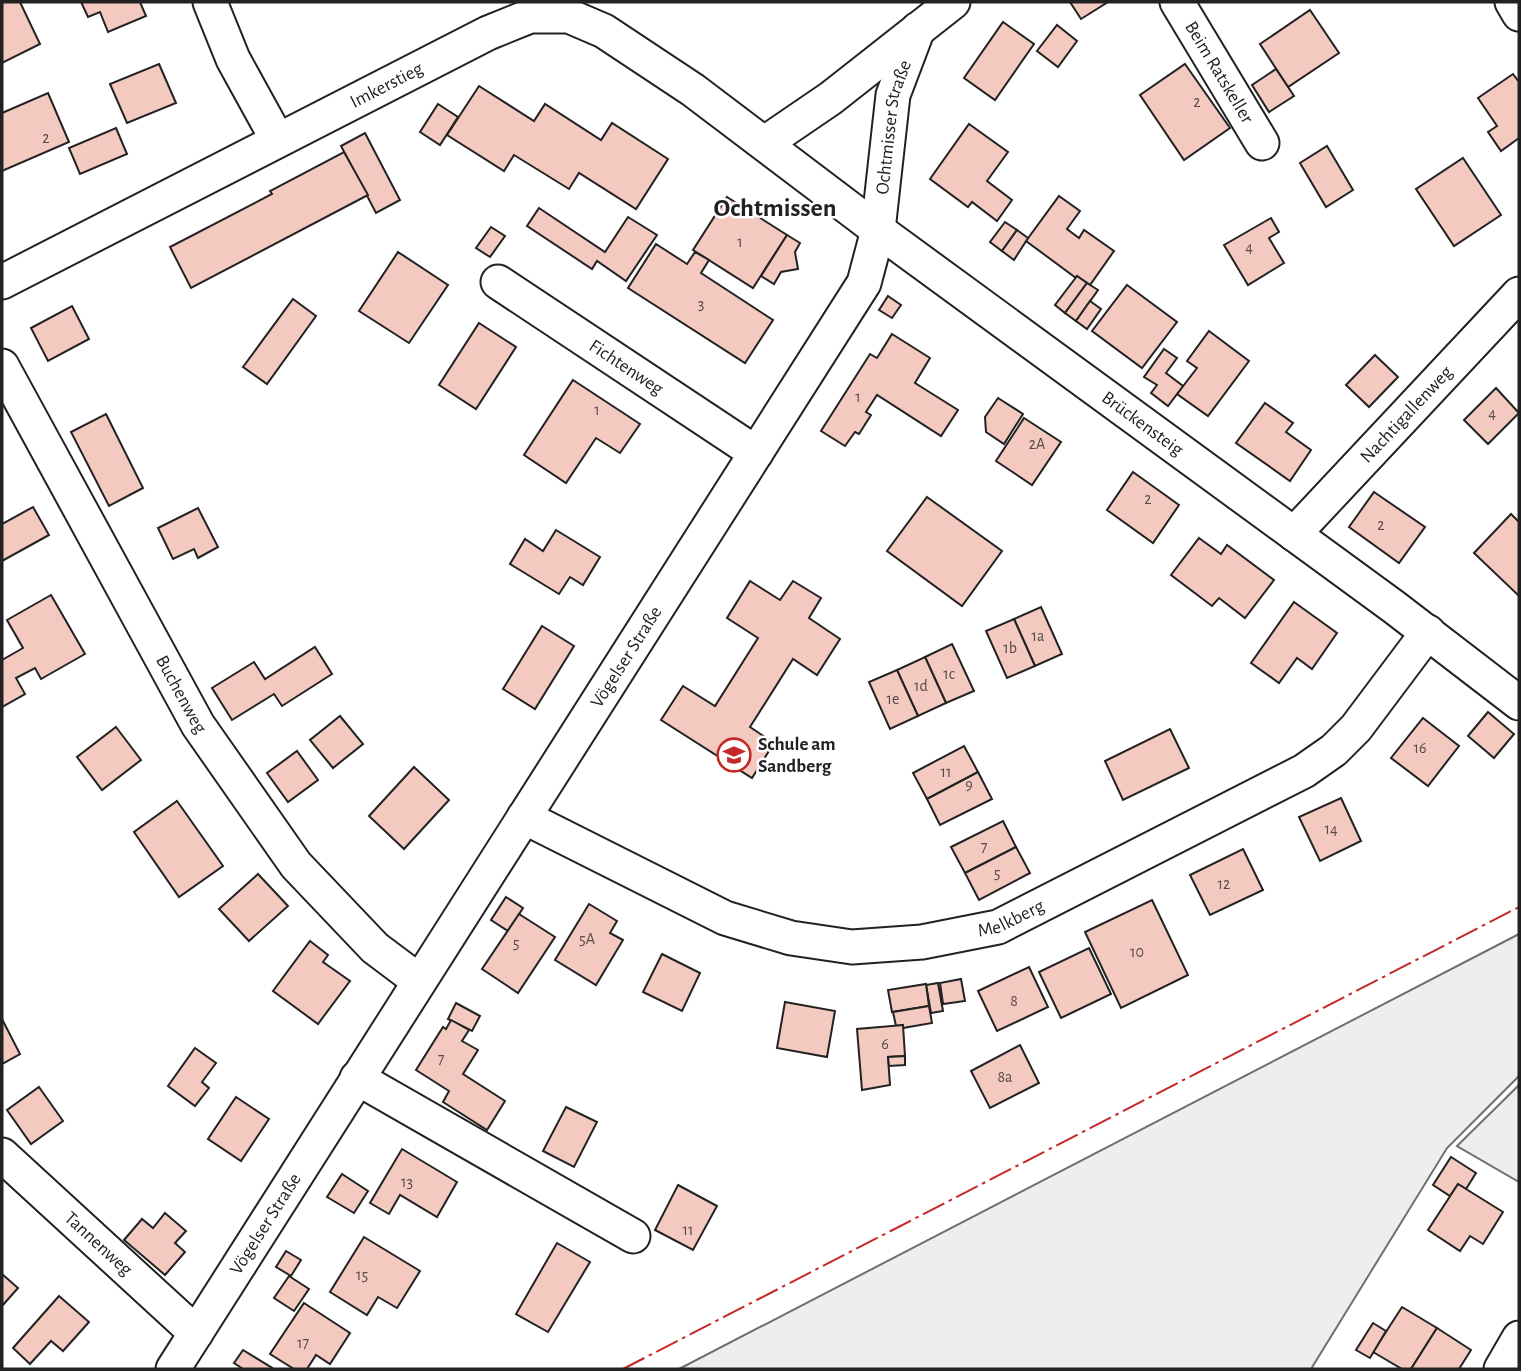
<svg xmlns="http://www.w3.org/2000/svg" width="1521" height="1371" viewBox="0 0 1521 1371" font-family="'Alegreya Sans',sans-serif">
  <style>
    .green { fill: #eee; stroke: #6f6f6f; stroke-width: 2 }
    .building { fill: #f3c9c0; stroke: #222; stroke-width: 2 }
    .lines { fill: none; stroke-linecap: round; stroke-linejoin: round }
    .minor-casing { stroke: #222; stroke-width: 37 }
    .minor { stroke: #fff; stroke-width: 33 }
    .power { stroke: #c62828; stroke-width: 2; stroke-dasharray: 24 5 3.5 5; stroke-linecap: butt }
    .labels { text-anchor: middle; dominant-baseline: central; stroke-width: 5; stroke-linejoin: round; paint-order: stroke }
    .number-label { font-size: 16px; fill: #564c4a }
    .street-label { font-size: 19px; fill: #222; stroke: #fff }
    .poi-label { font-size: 19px; font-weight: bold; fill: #222; stroke: #fff; text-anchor: start }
    .district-label { font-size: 26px; font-weight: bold; fill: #222; stroke: #fff }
  </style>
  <rect width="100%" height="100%" fill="#fff"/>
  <g class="green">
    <polygon points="1519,934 1519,1076 1447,1148 1311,1369 679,1369"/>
    <polygon points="1519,1085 1519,1182 1457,1146"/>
  </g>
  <g class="building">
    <polygon points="2,2 20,2 40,44 2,63"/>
    <polygon points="81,2 140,2 146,16 108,32 100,12 88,17"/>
    <polygon points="1070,2 1108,2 1081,19"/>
    <polygon points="1310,10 1339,53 1288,87 1260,44"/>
    <polygon points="1003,22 1034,44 995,100 964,78"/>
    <polygon points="1057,25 1077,41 1058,67 1037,51"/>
    <polygon points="159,64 176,103 127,123 110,84"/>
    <polygon points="1185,64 1230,128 1184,160 1140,95"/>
    <polygon points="1276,69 1294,96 1269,112 1252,85"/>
    <polygon points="1513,74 1519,82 1519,138 1501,151 1488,132 1497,126 1478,98"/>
    <polygon points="479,86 534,121 545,104 601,140 612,123 668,159 636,209 579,173 569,189 514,155 504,171 447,135"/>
    <polygon points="48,93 69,142 2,171 2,113"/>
    <polygon points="438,104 458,117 440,145 420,132"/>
    <polygon points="969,124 1008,152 987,181 1012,200 997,221 972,202 968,207 930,179"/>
    <polygon points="116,128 127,154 80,174 69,148"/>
    <polygon points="365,133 400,200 376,213 341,146"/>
    <polygon points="1327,146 1353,190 1326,207 1300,163"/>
    <polygon points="344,152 368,195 191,288 170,247 272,194 270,191"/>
    <polygon points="1463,158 1501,215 1454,246 1416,189"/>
    <polygon points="1059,196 1080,211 1067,229 1079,238 1084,230 1114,251 1090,285 1077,276 1076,278 1026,241"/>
    <polygon points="727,197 787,235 753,288 693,250"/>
    <polygon points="539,208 605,252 628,217 657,235 626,281 597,261 592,269 527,226"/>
    <polygon points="1271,218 1279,232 1269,238 1284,263 1248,285 1224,245"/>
    <polygon points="1005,222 1017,230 1002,251 990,242"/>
    <polygon points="491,227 505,236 490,257 476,248"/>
    <polygon points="1017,230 1028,238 1014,260 1002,251"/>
    <polygon points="787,235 800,243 795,252 798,269 781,272 774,284 761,276"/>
    <polygon points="656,244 687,264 695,252 709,260 701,273 773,320 745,363 628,288"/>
    <polygon points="398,252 448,285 409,343 359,311"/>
    <polygon points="1077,276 1087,283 1065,313 1055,305"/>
    <polygon points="1087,283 1098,290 1076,321 1065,313"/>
    <polygon points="1127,285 1177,322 1142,368 1092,331"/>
    <polygon points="888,296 901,305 892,318 879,310"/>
    <polygon points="293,299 316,316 267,384 243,367"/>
    <polygon points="1090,301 1101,309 1087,329 1076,321"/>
    <polygon points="72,306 89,339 48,361 31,328"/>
    <polygon points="479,323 516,347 476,409 439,385"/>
    <polygon points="1209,331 1249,361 1208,416 1177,394 1197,368 1187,361"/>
    <polygon points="892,334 930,358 915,383 958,410 941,436 877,395 866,412 871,415 859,434 855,432 845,446 821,431 870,354 877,358"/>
    <polygon points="1164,349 1177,358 1166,373 1183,386 1168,406 1151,393 1157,385 1144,377"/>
    <polygon points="1375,355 1398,377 1369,407 1346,385"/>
    <polygon points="573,380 640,424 620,453 596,438 566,483 524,455"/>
    <polygon points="1496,388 1519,413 1488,444 1464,420"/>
    <polygon points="998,398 1023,414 1004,444 986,432 985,417"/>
    <polygon points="1265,403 1293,423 1286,432 1311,450 1290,481 1236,443"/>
    <polygon points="106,414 143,488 109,506 71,432"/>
    <polygon points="1024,418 1061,442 1032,485 996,461"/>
    <polygon points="1133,472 1179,505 1153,543 1107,510"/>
    <polygon points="1374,492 1425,527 1399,563 1349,527"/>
    <polygon points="927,497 1002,551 962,606 887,551"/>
    <polygon points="33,507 49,535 2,561 2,524"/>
    <polygon points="198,508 218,547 198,558 194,549 173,559 158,528"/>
    <polygon points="1511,514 1519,522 1519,596 1474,553"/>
    <polygon points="556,530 600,557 583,585 570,577 559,594 510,564 525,539 543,551"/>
    <polygon points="1199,538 1221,554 1227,545 1274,580 1245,618 1219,598 1212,606 1171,575"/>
    <polygon points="750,581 780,600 793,581 821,598 809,618 840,639 817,675 793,659 750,727 774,743 752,778 661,720 683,686 715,706 758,638 727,618"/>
    <polygon points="51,595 85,654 41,679 35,668 16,678 25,694 2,707 2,660 23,648 7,620"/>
    <polygon points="1294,602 1337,633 1312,669 1297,658 1279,683 1251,663"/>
    <polygon points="1041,607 1062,654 1035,666 1014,619"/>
    <polygon points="1014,619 1035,666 1007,678 986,631"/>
    <polygon points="542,626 574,646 535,709 503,689"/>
    <polygon points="952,644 974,691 946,703 925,657"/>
    <polygon points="315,647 332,674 282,706 274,694 232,720 212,688 254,662 265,679"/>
    <polygon points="925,657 946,703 918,716 897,670"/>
    <polygon points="897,670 918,716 890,729 869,682"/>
    <polygon points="1488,712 1514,734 1494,758 1468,736"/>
    <polygon points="340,716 363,744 333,768 310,740"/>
    <polygon points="1423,718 1459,746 1428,786 1391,758"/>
    <polygon points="116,727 141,760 102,790 77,757"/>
    <polygon points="1170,729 1189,768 1123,800 1105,761"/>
    <polygon points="964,746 978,772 927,799 913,773"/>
    <polygon points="297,751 318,780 288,802 267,773"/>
    <polygon points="414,767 449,800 404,849 369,816"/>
    <polygon points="978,772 992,799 940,825 927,799"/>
    <polygon points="1341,798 1361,841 1320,861 1299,817"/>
    <polygon points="177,801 223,866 179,897 134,832"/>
    <polygon points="1003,821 1016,847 965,873 951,847"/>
    <polygon points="1016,847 1030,873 979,900 965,873"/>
    <polygon points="1243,849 1263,890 1210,915 1190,875"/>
    <polygon points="258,874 288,906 249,941 219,909"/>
    <polygon points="506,897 523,908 508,931 491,920"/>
    <polygon points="1152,900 1188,975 1121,1008 1085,932"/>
    <polygon points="589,904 617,921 610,933 623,940 596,985 555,960"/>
    <polygon points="519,914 555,937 518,993 482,969"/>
    <polygon points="310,941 328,955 323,962 350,981 318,1024 273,991"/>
    <polygon points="1089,948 1111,994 1061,1018 1039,972"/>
    <polygon points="662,954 700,973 682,1011 643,992"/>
    <polygon points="1029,967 1048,1007 997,1031 978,991"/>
    <polygon points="961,979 965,1001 943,1004 940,983"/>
    <polygon points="938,983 943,1011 931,1013 926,985"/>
    <polygon points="926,984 929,1006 892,1012 888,990"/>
    <polygon points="785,1002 835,1011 827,1057 777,1048"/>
    <polygon points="456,1003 480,1016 472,1031 448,1019"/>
    <polygon points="929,1006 932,1023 903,1028 903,1025 896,1026 893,1012"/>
    <polygon points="451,1020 469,1030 462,1041 478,1050 463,1074 505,1101 487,1130 443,1102 449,1091 416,1070 443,1027 446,1029"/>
    <polygon points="3,1021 20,1054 2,1064 2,1022"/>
    <polygon points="903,1025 905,1056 888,1057 890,1085 862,1090 857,1029"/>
    <polygon points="1020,1045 1039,1083 990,1108 971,1071"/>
    <polygon points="195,1048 216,1063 202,1082 209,1088 195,1106 168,1086"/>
    <polygon points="905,1056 905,1065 889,1066 888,1057"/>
    <polygon points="39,1087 63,1121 31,1144 7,1110"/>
    <polygon points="236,1097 269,1119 241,1161 208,1139"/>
    <polygon points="566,1107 597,1122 574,1167 543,1151"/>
    <polygon points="402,1149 457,1182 437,1217 400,1195 389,1214 370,1203"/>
    <polygon points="1451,1157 1476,1173 1466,1189 1458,1184 1450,1196 1433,1185"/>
    <polygon points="342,1174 368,1191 354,1213 327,1197"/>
    <polygon points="1458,1184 1503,1212 1483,1244 1470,1236 1460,1251 1428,1230"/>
    <polygon points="678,1185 717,1206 693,1250 655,1230"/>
    <polygon points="165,1213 186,1231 175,1243 185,1252 165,1275 124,1240 142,1219 153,1228"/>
    <polygon points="364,1237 420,1271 397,1308 378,1297 367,1315 330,1292"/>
    <polygon points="557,1243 590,1262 548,1332 516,1314"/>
    <polygon points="286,1251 301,1260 291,1276 276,1267"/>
    <polygon points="2,1274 18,1288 2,1306"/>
    <polygon points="289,1276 309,1289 294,1311 274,1298"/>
    <polygon points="59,1296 89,1322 63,1351 51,1341 30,1364 13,1348"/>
    <polygon points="304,1303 350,1333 330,1364 316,1355 307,1369 294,1369 270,1354"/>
    <polygon points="1402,1307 1437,1328 1411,1369 1402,1369 1373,1352"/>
    <polygon points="1373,1323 1386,1331 1370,1358 1356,1350"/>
    <polygon points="1437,1328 1471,1350 1459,1369 1411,1369"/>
    <polygon points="243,1350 274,1369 243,1369 234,1363"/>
  </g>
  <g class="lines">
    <defs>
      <g id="minor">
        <polyline points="210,2 233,59 277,139"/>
        <path id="s1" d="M1177 2 1262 143"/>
        <polyline points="1512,2 1519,14"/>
        <polyline points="765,143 831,98 953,2"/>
        <path id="s2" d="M2 282 488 33 530 16H569L604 31 693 90 878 230 1394 607 1519 703"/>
        <path id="s3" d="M498 282 756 453"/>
        <path id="s4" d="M2 366 198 725 296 865 375 948 419 981"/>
        <path id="s5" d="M1294 534 1519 294"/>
        <path id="s6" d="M524 817 725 918 791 938 852 947 922 942 998 927 1304 771 1334 750 1356 728 1428 632"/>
        <polyline points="357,1078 633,1236"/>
        <path id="s7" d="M2 1155 196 1333"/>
        <path id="s8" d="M173 1369 864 283 878 230 893 95 918 29"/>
        <polyline points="1501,1369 1519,1338"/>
      </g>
    </defs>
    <use href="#minor" class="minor-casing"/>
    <use href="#minor" class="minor"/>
    <polyline class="power" points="623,1369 1519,907"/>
  </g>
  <defs>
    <symbol id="school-ring" viewBox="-11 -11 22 22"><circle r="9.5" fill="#fff" stroke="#c62828" stroke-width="1.5"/><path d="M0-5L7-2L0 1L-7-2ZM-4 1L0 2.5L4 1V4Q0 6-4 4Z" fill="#c62828"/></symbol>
  </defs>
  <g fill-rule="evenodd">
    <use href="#school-ring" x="715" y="736" width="38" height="38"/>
  </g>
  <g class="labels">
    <g class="number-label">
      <text x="1197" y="102">2</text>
      <text x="46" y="138">2</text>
      <text x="740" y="242">1</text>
      <text x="1249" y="247">4</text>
      <text x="701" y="304">3</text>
      <text x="858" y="397">1</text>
      <text x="597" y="410">1</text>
      <text x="1492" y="413">4</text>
      <text x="1037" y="444">2A</text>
      <text x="1148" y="499">2</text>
      <text x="1381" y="525">2</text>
      <text x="1038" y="636">1a</text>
      <text x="1010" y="648">1b</text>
      <text x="949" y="674">1c</text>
      <text x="921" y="686">1d</text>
      <text x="893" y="699">1e</text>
      <text x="1420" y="748">16</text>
      <text x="946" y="772">11</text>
      <text x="969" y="785">9</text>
      <text x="1331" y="829">14</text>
      <text x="984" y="847">7</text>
      <text x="997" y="873">5</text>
      <text x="1224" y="884">12</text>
      <text x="587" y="939">5A</text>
      <text x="516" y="943">5</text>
      <text x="1137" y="952">10</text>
      <text x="1014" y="1001">8</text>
      <text x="885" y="1044">6</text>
      <text x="441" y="1059">7</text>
      <text x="1005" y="1077">8a</text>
      <text x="407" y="1182">13</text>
      <text x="688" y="1230">11</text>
      <text x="362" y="1275">15</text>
      <text x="303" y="1343">17</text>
    </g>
    <g class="street-label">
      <text stroke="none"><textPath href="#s1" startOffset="82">Beim Ratskeller</textPath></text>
      <text stroke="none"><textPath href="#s2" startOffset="432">Imkerstieg</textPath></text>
      <text stroke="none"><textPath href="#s8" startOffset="1446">Ochtmisser Straße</textPath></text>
      <text stroke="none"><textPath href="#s3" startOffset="154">Fichtenweg</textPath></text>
      <text stroke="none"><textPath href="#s5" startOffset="164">Nachtigallenweg</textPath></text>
      <text stroke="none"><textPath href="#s2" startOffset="1335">Brückensteig</textPath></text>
      <text stroke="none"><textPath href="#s8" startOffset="844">Vögelser Straße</textPath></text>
      <text stroke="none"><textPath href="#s4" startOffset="374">Buchenweg</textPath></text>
      <text stroke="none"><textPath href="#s6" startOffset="518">Melkberg</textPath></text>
      <text stroke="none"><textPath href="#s8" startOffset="172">Vögelser Straße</textPath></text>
      <text stroke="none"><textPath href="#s7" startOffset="131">Tannenweg</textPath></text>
    </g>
    <g class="poi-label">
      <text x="758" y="744">Schule am<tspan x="758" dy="22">Sandberg</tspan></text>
    </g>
    <g class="district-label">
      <text x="775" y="208">Ochtmissen</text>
    </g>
  </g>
  <rect width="1521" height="1371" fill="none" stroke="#222222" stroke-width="7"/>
</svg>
